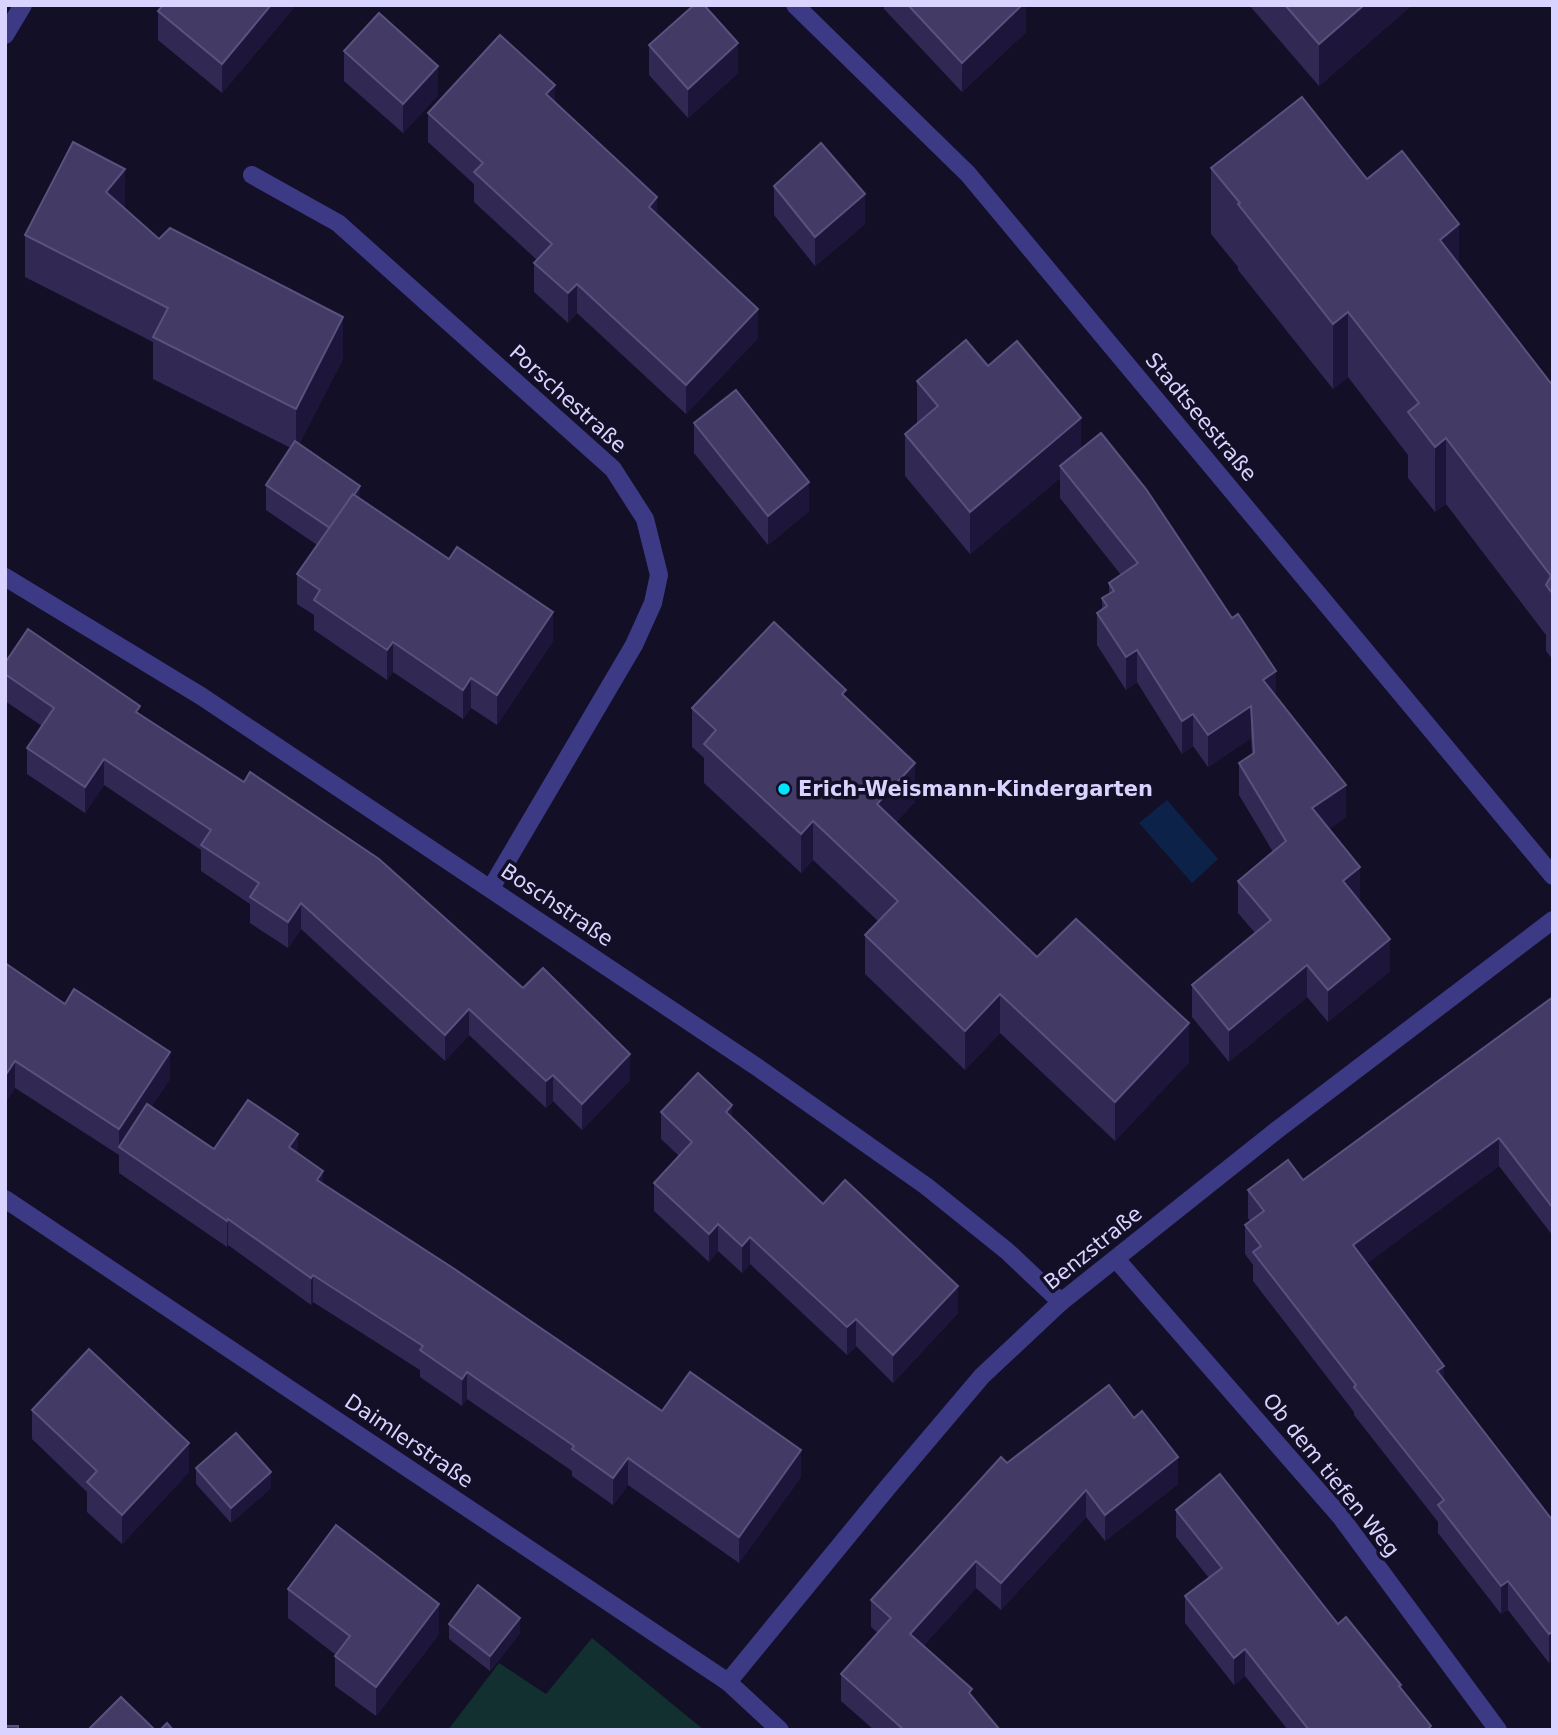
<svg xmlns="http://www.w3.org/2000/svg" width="1558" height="1735" viewBox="0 0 1558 1735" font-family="'DejaVu Sans',sans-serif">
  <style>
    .green { fill: #12302f }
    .water { fill: #0c2248 }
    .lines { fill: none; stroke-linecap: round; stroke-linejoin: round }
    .minor { stroke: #3d3a85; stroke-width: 18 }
    .wall { fill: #312854 }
    .shaded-wall { fill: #1d163a }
    .building { fill: #433a66; stroke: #5a527e; stroke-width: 2 }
    .poi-dot { fill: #00e5ff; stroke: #130f26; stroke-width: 2.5 }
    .labels { text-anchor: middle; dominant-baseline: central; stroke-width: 7; stroke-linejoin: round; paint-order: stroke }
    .street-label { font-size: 21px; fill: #d9d4ff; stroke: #130f26 }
    .poi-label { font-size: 21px; font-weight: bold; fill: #d9d4ff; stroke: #130f26; text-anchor: start }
  </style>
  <rect width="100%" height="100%" fill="#130f26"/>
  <polygon class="green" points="592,1638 704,1730 448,1730 499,1663 546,1694"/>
  <polygon class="water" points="1167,800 1218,859 1192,883 1139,823"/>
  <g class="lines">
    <g class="minor">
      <polyline points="795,5 968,174 1553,876"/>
      <polyline points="5,35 23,5"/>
      <polyline points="252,175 338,223 613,469 645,519 659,575 653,603 634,645 491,888"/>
      <polyline points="5,577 201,696 757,1067 926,1186 1007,1251 1061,1302"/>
      <polyline points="5,1199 728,1682 780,1730"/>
      <polyline points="1116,1259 1340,1516 1498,1730"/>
      <polyline points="728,1682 888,1487 982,1376 1061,1302 1277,1130 1553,920"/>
    </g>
  </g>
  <g class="wall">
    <polygon points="163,5 296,5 222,93 158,40 158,11"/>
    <polygon points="884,5 1026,5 1026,32 962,92 884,9"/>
    <polygon points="1249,5 1412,5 1319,86"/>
    <polygon points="649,45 738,73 688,118 649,75"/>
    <polygon points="344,51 438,95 403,133 344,81"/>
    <polygon points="555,103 657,215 758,338 686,414 577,313 568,323 534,292 534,263 537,260 474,202 474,184 428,142 428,113"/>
    <polygon points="1211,168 1367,179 1459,264 1553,386 1553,660 1546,651 1546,635 1446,504 1435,512 1408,478 1408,455 1348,377 1333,389 1238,270 1238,267 1211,234"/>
    <polygon points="774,186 865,224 815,266 774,215"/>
    <polygon points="125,209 159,239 343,359 299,444 360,499 553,641 497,725 471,708 463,719 393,672 387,680 314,630 314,615 297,604 297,574 317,545 266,510 266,485 291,448 153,379 153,342 25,277 25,235"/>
    <polygon points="988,366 1081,449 1276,696 1346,817 1329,829 1360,899 1358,900 1390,971 1328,1022 1307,997 1229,1062 1192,1017 1192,985 1255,933 1238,913 1238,881 1273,852 1239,795 1239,763 1252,754 1251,738 1208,767 1193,746 1182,754 1137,682 1126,690 1097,645 1097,613 1102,609 1102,598 1109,594 1109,583 1121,575 1060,498 1060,478 970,554 905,476 905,434 917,423 917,381"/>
    <polygon points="694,423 809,511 768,545 694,453"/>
    <polygon points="5,663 140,714 523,988 630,1080 582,1130 553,1101 546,1108 469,1035 445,1061 301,929 288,948 250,923 250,904 201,871 201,850 104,785 85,813 27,774 27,748 42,726 5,701"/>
    <polygon points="846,697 915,802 896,822 1037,957 1189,1062 1115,1141 1000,1033 965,1070 865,974 865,935 878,921 813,860 801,873 704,783 704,758 692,747 692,708"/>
    <polygon points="5,963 170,1079 151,1107 214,1149 298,1153 323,1184 662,1411 801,1477 739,1563 628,1485 613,1505 572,1476 572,1471 467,1399 462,1406 420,1377 420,1370 313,1302 311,1305 228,1245 227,1247 119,1173 119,1155 15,1088 7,1100 5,1099"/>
    <polygon points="1553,997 1553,1236 1499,1166 1367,1263 1444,1381 1553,1521 1553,1660 1549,1663 1508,1610 1501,1614 1438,1533 1438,1522 1354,1415 1354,1412 1253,1281 1253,1265 1245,1254 1245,1225 1250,1221 1248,1218 1248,1190 1303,1180"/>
    <polygon points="661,1112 732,1118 823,1204 958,1313 893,1383 856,1346 847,1355 750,1264 742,1273 718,1251 709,1262 654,1211 654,1183 679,1156 661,1139"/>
    <polygon points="32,1410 189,1472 122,1544 87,1512 87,1492 32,1439"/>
    <polygon points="1007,1463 1178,1484 1105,1541 1086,1517 1001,1610 976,1588 923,1646 972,1697 1000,1730 874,1730 841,1701 841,1674 878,1633 871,1627 871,1600"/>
    <polygon points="196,1468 271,1488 231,1523 196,1484"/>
    <polygon points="1176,1510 1338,1624 1401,1688 1431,1730 1288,1730 1245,1676 1234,1685 1185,1623 1185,1596 1209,1578 1176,1537"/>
    <polygon points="288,1589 439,1634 376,1716 335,1686 335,1656 336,1655 288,1618"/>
    <polygon points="449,1624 520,1633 490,1671 449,1639"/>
  </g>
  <g class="shaded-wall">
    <polygon points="271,5 296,5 222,93 222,64"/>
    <polygon points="1022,5 1026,5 1026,32 962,92 962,63"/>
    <polygon points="1364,5 1412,5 1319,86 1319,44"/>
    <polygon points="738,43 738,73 688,118 688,89"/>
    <polygon points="438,66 438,95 403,133 403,104"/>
    <polygon points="555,85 555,114 546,94"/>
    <polygon points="125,169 125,211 106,192"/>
    <polygon points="865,194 865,224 815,266 815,237"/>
    <polygon points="657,197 657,227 649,207"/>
    <polygon points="1459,224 1459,290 1440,240"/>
    <polygon points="577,284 577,313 568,323 568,293"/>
    <polygon points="758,309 758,338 686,414 686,385"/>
    <polygon points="1348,312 1348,377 1333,389 1333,324"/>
    <polygon points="343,317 343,359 296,451 296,409"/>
    <polygon points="1081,418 1081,460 1060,466 1060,478 970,554 970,512"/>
    <polygon points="1446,438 1446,504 1435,512 1435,447"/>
    <polygon points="809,482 809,511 768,545 768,516"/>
    <polygon points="360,486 360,511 330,528"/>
    <polygon points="553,612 553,641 497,725 497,695"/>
    <polygon points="393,642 393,672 387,680 387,650"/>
    <polygon points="1137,650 1137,682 1126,690 1126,657"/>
    <polygon points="1276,671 1276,704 1263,680"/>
    <polygon points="471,678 471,708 463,719 463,690"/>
    <polygon points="1251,706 1251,738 1208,767 1208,735"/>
    <polygon points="1193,714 1193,746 1182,754 1182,721"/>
    <polygon points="104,759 104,785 85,813 85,787"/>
    <polygon points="915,763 915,802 877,843 877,804"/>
    <polygon points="1346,785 1346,817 1312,841 1312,808"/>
    <polygon points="813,821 813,860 801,873 801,834"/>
    <polygon points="1360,867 1360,899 1343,913 1343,881"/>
    <polygon points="301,903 301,929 288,948 288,922"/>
    <polygon points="1390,939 1390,971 1328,1022 1328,990"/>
    <polygon points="1307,965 1307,997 1229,1062 1229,1030"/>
    <polygon points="1000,994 1000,1033 965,1070 965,1031"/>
    <polygon points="469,1009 469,1035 445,1061 445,1035"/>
    <polygon points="1189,1023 1189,1062 1115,1141 1115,1102"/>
    <polygon points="170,1052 170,1079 123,1150 119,1147 119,1129"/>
    <polygon points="630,1054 630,1080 582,1130 582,1104"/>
    <polygon points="15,1061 15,1088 7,1100 7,1073"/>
    <polygon points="553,1075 553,1101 546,1108 546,1081"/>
    <polygon points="732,1105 732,1133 726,1112"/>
    <polygon points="298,1134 298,1161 289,1147"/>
    <polygon points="1499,1138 1499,1166 1353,1274 1353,1245"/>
    <polygon points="323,1171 323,1197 317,1180"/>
    <polygon points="228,1219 228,1245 227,1247 227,1221"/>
    <polygon points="718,1224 718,1251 709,1262 709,1234"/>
    <polygon points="750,1237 750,1264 742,1273 742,1246"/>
    <polygon points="313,1275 313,1302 311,1305 311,1278"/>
    <polygon points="958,1286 958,1313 893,1383 893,1355"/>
    <polygon points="856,1319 856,1346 847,1355 847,1327"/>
    <polygon points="1444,1366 1444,1394 1437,1371"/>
    <polygon points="467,1372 467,1399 462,1406 462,1379"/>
    <polygon points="189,1443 189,1472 122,1544 122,1515"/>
    <polygon points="801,1450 801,1477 739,1563 739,1537"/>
    <polygon points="1178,1457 1178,1484 1105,1541 1105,1515"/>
    <polygon points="628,1458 628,1485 613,1505 613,1478"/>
    <polygon points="271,1472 271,1488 231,1523 231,1508"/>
    <polygon points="1086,1490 1086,1517 1001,1610 1001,1583"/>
    <polygon points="976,1561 976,1588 910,1661 910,1634"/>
    <polygon points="1508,1581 1508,1610 1501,1614 1501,1586"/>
    <polygon points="439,1604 439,1634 376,1716 376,1687"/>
    <polygon points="520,1618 520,1633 490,1671 490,1656"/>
    <polygon points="1553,1631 1553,1660 1549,1663 1549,1634"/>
    <polygon points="1245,1649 1245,1676 1234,1685 1234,1658"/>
  </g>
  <g class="building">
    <polygon points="163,5 271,5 222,64 158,11"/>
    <polygon points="694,5 704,5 738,43 688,89 649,45"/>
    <polygon points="908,5 1022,5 962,63"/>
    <polygon points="1285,5 1364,5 1319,44"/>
    <polygon points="379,13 438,66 403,104 344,51"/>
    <polygon points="500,35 555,85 546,94 657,197 649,207 758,309 686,385 577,284 568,293 534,263 552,244 474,172 483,163 428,113"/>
    <polygon points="1302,97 1367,179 1402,151 1459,224 1440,240 1553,386 1553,594 1546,585 1551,576 1446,438 1435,447 1408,412 1419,403 1348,312 1333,324 1238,204 1240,203 1211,168"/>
    <polygon points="73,142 125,169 106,192 159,239 170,228 343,317 296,409 153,337 168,308 25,235"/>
    <polygon points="821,143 865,194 815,237 774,186"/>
    <polygon points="966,340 988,366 1017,341 1081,418 970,512 905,434 938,406 917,381"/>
    <polygon points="736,390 809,482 768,516 694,423"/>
    <polygon points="1101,433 1146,489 1232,618 1238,614 1276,671 1263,680 1346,785 1312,808 1360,867 1343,881 1390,939 1328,990 1307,965 1229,1030 1192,985 1271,920 1238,881 1286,841 1239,763 1254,753 1251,706 1208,735 1193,714 1182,721 1137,650 1126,657 1097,613 1107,606 1102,598 1114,591 1109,583 1138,563 1060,466"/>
    <polygon points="295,441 360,486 354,495 353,494 330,528 266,485"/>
    <polygon points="353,494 449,559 457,547 553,612 497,695 471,678 463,690 393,642 387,650 314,600 320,590 297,574"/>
    <polygon points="774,622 846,690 842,694 915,763 877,804 1037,957 1076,919 1189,1023 1115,1102 1000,994 965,1031 865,935 898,901 813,821 801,834 704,744 716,730 692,708"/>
    <polygon points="28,629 140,706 136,712 244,782 250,772 379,859 523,988 543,968 630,1054 582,1104 553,1075 546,1081 469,1009 445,1035 301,903 288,922 250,897 259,883 201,845 211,830 104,759 85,787 27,748 54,708 5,674 5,663"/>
    <polygon points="5,963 65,1004 74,989 170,1052 119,1129 15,1061 7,1073 5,1072"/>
    <polygon points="1553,997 1553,1208 1499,1138 1353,1245 1444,1366 1437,1371 1553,1521 1553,1631 1549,1634 1508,1581 1501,1586 1438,1505 1444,1500 1354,1387 1356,1385 1253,1252 1261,1246 1245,1225 1264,1211 1248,1190 1288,1160 1303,1180"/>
    <polygon points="698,1073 732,1105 726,1112 823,1204 845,1180 958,1286 893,1355 856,1319 847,1327 750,1237 742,1246 718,1224 709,1234 654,1183 692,1142 661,1112"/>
    <polygon points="248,1100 298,1134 289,1147 323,1171 317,1180 453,1268 662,1411 690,1372 801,1450 739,1537 628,1458 613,1478 572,1449 574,1446 467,1372 462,1379 420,1350 423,1346 313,1275 311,1278 228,1219 227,1221 119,1147 147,1104 214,1149"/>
    <polygon points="89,1349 189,1443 122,1515 87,1482 97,1471 32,1410"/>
    <polygon points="1109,1385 1134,1418 1142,1411 1178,1457 1105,1515 1086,1490 1001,1583 976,1561 910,1634 972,1689 969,1693 1000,1730 904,1730 841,1674 891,1618 871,1600 1001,1457 1007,1463"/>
    <polygon points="236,1433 271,1472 231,1508 196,1468"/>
    <polygon points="1220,1474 1338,1624 1346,1617 1401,1685 1399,1686 1431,1726 1427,1730 1309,1730 1245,1649 1234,1658 1185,1596 1222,1568 1176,1510"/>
    <polygon points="336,1525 439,1604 376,1687 335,1656 350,1636 288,1589"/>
    <polygon points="478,1585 520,1618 490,1656 449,1624"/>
    <polygon points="121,1697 155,1730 88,1730"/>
    <polygon points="167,1723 173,1730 160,1730"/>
    <rect x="5" y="1726" width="13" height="4"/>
  </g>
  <circle class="poi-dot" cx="784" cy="789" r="7"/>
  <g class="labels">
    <g class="street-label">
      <text transform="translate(568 399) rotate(42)">Porschestraße</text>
      <text transform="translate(1201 417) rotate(50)">Stadtseestraße</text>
      <text transform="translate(557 905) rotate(34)">Boschstraße</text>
      <text transform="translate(1093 1248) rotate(-39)">Benzstraße</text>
      <text transform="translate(409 1441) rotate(34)">Daimlerstraße</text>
      <text transform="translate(1331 1475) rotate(51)">Ob dem tiefen Weg</text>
    </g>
    <g class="poi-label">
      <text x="798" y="789">Erich-Weismann-Kindergarten</text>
    </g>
  </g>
  <rect width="1558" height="1735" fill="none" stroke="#d9d4ff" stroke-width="14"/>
</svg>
